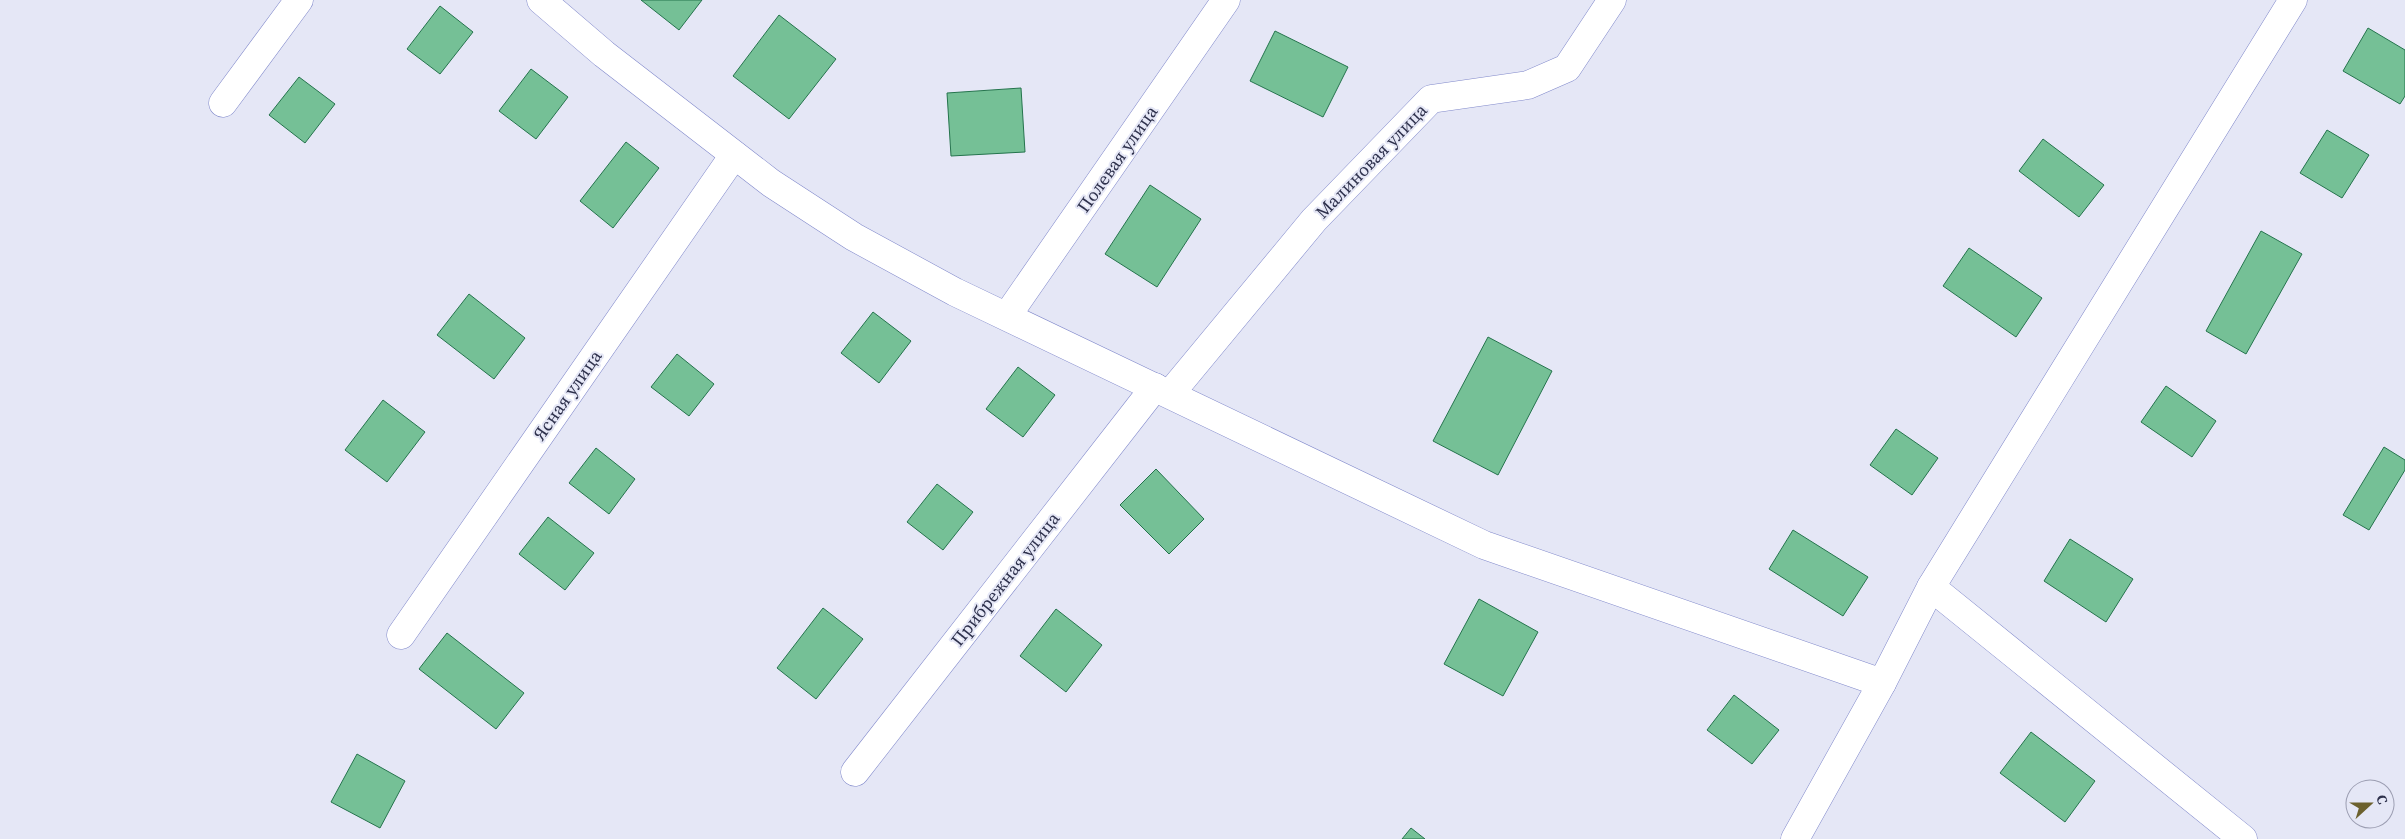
<svg xmlns="http://www.w3.org/2000/svg" width="2405" height="839" viewBox="0 0 2405 839" font-family="'Source Serif 4',serif">
  <style>
    .building { fill: #75c096; stroke: #25744d }
    .lines { fill: none; stroke-linecap: round; stroke-linejoin: round }
    .minor-casing { stroke: #8189cb; stroke-width: 29 }
    .minor { stroke: #fff; stroke-width: 28 }
    .labels { text-anchor: middle; dominant-baseline: central; stroke-width: 4; stroke-linejoin: round; paint-order: stroke }
    .street-label { font-size: 18px; fill: #2e314c; stroke: #e5e7f6 }
  </style>
  <rect width="100%" height="100%" fill="#e5e7f6"/>
  <g class="building">
    <polygon points="641,0 702,0 679,30"/>
    <polygon points="440,6 473,32 440,74 407,49"/>
    <polygon points="779,15 836,59 789,119 733,76"/>
    <polygon points="2368,28 2405,50 2405,96 2400,104 2343,71"/>
    <polygon points="1275,31 1348,67 1323,117 1250,81"/>
    <polygon points="531,69 568,97 536,139 499,111"/>
    <polygon points="299,77 335,104 305,143 269,115"/>
    <polygon points="1021,88 1025,152 951,156 947,93"/>
    <polygon points="2327,130 2369,155 2342,198 2300,173"/>
    <polygon points="2043,139 2104,185 2079,217 2019,171"/>
    <polygon points="626,142 659,168 613,228 580,201"/>
    <polygon points="1150,185 1201,219 1157,287 1105,254"/>
    <polygon points="2261,231 2302,254 2246,354 2206,331"/>
    <polygon points="1969,248 2042,298 2016,337 1943,286"/>
    <polygon points="469,294 525,338 494,379 437,335"/>
    <polygon points="873,312 911,341 879,383 841,353"/>
    <polygon points="1488,337 1552,371 1498,475 1433,441"/>
    <polygon points="677,354 714,384 689,416 651,387"/>
    <polygon points="1018,367 1055,395 1023,437 986,409"/>
    <polygon points="2166,386 2216,421 2192,457 2141,422"/>
    <polygon points="383,400 425,432 387,482 345,450"/>
    <polygon points="1896,429 1938,458 1912,495 1870,465"/>
    <polygon points="2384,447 2405,460 2405,470 2369,530 2343,515"/>
    <polygon points="596,448 635,479 609,514 569,483"/>
    <polygon points="1156,469 1204,519 1169,554 1120,505"/>
    <polygon points="937,484 973,512 943,550 907,522"/>
    <polygon points="548,517 594,553 565,590 519,554"/>
    <polygon points="1793,530 1868,577 1843,616 1769,569"/>
    <polygon points="2070,539 2133,579 2106,622 2044,581"/>
    <polygon points="1479,599 1538,632 1503,696 1444,664"/>
    <polygon points="823,608 863,639 816,699 777,668"/>
    <polygon points="1056,609 1102,645 1066,692 1020,656"/>
    <polygon points="447,633 524,693 496,729 419,669"/>
    <polygon points="1734,695 1779,730 1752,764 1707,730"/>
    <polygon points="2031,732 2095,781 2065,822 2000,773"/>
    <polygon points="357,754 405,781 380,828 331,802"/>
    <polygon points="1411,828 1425,839 1402,839"/>
  </g>
  <g class="lines">
    <defs>
      <g id="minor">
        <polyline points="541,0 604,54 771,183 854,237 955,292 1484,545 1882,683 1931,587 2293,0"/>
        <polyline points="223,103 299,0"/>
        <polyline points="1007,316 1226,0"/>
        <polyline points="1170,394 1314,220 1431,99 1528,85 1567,68 1612,0"/>
        <polyline points="1931,587 2243,839"/>
        <polyline points="401,635 734,155"/>
        <polyline points="855,772 1155,387"/>
        <polyline points="1795,839 1882,683"/>
      </g>
    </defs>
    <use href="#minor" class="minor-casing"/>
    <use href="#minor" class="minor"/>
  </g>
  <g class="labels">
    <g class="street-label">
      <text transform="translate(1117 159) rotate(-55)">Полевая улица</text>
      <text transform="translate(1371 161) rotate(-46)">Малиновая улица</text>
      <text transform="translate(567 395) rotate(-55)">Ясная улица</text>
      <text transform="translate(1005 579) rotate(-52)">Прибрежная улица</text>
    </g>
  </g>
  <g transform="translate(2370 804) rotate(69)"><circle r="24" fill="#e5e7f6" stroke="#9c9eb2"/>
  <path d="M0-4L9 19L0 12L-9 19Z" fill="#6c612e"/>
  <text y="-8" font-size="14" font-weight="bold" text-anchor="middle" fill="#2e314c">С</text>
  </g>
</svg>
